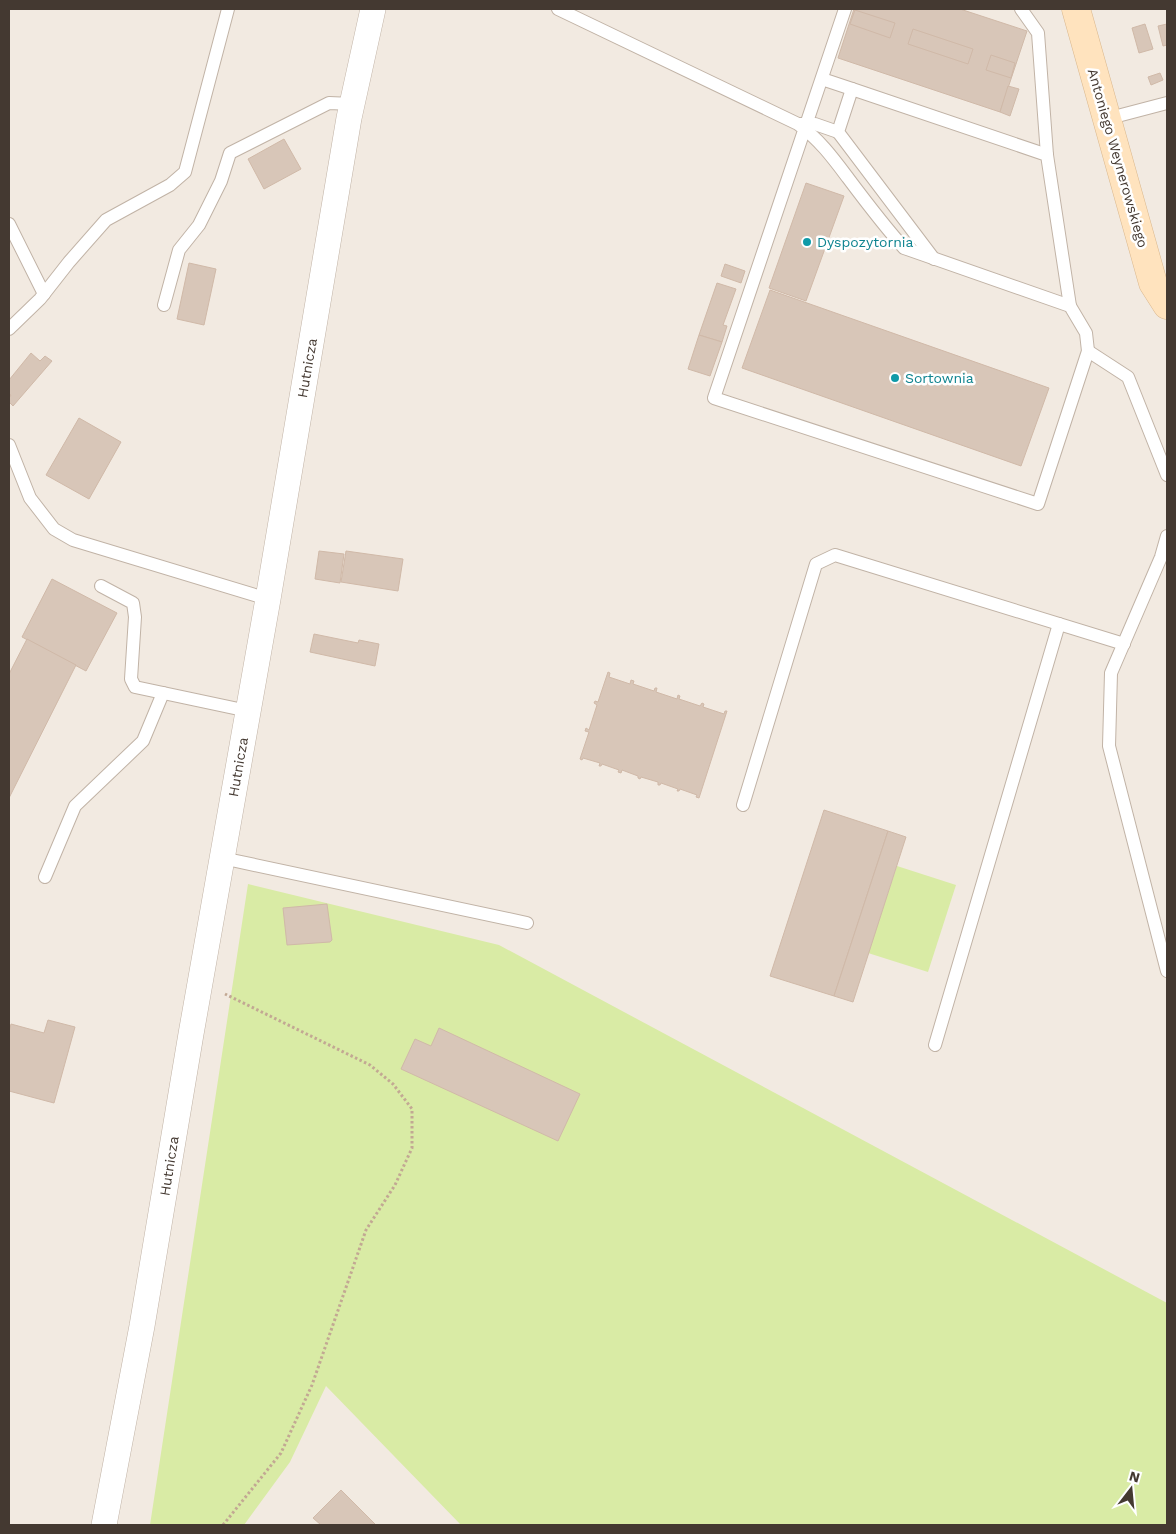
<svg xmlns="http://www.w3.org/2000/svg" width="1176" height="1534" viewBox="0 0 1176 1534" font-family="'Work Sans',sans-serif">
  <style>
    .green { fill: #d9eba5 }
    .building { fill: #d8c6b8; stroke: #d0b9a8 }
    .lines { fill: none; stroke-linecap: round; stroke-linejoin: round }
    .lane-casing { stroke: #c1b3a6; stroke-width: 14 }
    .street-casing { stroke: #c1b3a6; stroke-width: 26 }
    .secondary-casing { stroke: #dab88e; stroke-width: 29 }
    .path { stroke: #c2a893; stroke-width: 3; stroke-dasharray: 2.5 2.5; stroke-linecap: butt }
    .lane { stroke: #fff; stroke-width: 12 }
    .street { stroke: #fff; stroke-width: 25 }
    .secondary { stroke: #ffe3be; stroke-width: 28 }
    .culture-dot { fill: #0f9aa8; stroke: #fff; stroke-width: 2 }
    .labels { text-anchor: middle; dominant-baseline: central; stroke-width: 5; stroke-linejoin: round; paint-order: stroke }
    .street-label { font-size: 14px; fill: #443931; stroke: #fff }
    .culture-label { font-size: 14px; fill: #0d838f; stroke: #fff; text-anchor: start }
  </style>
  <rect width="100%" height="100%" fill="#f2eae1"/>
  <g class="green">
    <polygon points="897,866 956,885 928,972 868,953"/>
    <polygon points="248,884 499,945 1167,1303 1167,1525 461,1525 326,1386 290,1462 244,1525 150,1525"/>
  </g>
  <g class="building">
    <polygon points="854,9 960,9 1027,31 1000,112 838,58"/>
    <polygon points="855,10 895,23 890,38 850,24"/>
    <polygon points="1145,24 1153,49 1139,53 1132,28"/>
    <polygon points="1167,24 1167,45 1163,46 1158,26"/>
    <polygon points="913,29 973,49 968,64 908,44"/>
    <polygon points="991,55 1015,63 1011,78 986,70"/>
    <polygon points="1160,73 1163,80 1151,85 1148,77"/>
    <polygon points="1008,86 1019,89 1010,116 1000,112"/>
    <polygon points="284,139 301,169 264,189 248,159"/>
    <polygon points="806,183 844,196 806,301 769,288"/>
    <polygon points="189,263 216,269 204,325 177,319"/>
    <polygon points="725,264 745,271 741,283 721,276"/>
    <polygon points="717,283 736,289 723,325 727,326 722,342 699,335"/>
    <polygon points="770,290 1049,388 1021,466 742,368"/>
    <polygon points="699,335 722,342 710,376 688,369"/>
    <polygon points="31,353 40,361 45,356 52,361 13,406 9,402 9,398 11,395 9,394 9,380"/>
    <polygon points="79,418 121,442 89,499 46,475"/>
    <polygon points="319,551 344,554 340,583 315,579"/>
    <polygon points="346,551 403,559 398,591 341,582"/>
    <polygon points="52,579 117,613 86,671 22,637"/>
    <polygon points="314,634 358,643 359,640 379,644 375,666 310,652"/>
    <polygon points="27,639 76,665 9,798 9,674"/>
    <polygon points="608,672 610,673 609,677 630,684 631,680 634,681 633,684 654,691 655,688 657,688 656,692 677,699 678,695 680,696 679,699 700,706 702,703 704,704 703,707 724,714 725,711 727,711 699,798 696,797 697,795 680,789 679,791 677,791 678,789 661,783 660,785 658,785 658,782 641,777 640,779 638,778 638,776 622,770 621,773 618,772 619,770 602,764 601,766 599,766 600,763 583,758 582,760 580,759 589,732 585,731 586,728 589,730 597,705 594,703 595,701 598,702"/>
    <polygon points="824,810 888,831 834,996 770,976"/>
    <polygon points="888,831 906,837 853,1002 834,996"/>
    <polygon points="327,904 332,940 330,942 287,945 283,908"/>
    <polygon points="48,1020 75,1027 54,1103 9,1091 9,1032 11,1024 44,1033"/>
    <polygon points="439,1028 580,1094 558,1141 401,1069 415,1039 431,1046"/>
    <polygon points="341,1490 376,1525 321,1525 313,1518"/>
  </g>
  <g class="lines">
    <defs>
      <g id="lane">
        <path d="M558 9 798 124C819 139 833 158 848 178 866 202 884 226 904 248L1070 306 1086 333 1088 351 1038 504 714 398 845 9"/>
        <polyline points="1021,9 1038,33 1047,155"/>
        <polyline points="822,79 852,89"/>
        <polyline points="1106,119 1167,103"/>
        <polyline points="799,124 815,124 838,132"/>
        <polyline points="9,224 44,294"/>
        <polyline points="934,259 838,132 852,89 1047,155 1070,306"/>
        <polyline points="164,305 179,250 199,225 221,181 230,153 329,103 352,104"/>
        <polyline points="9,329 40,299 69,262 106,220 170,185 185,172 228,9"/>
        <polyline points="1088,351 1128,377 1167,475"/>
        <polyline points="9,445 30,498 54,529 73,540 268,599"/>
        <polyline points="1167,536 1161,557 1111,673 1109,746 1167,971"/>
        <polyline points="101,586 133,603 135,617 131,679 135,687 248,711"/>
        <polyline points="743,805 816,564 835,555 1124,644"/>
        <polyline points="222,858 527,923"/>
        <polyline points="45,877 75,806 143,741 163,693"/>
        <polyline points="935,1045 1059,624"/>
      </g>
      <polyline id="street" points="104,1525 142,1326 191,1034 268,599 349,118 373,9"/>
      <polyline id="secondary" points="1076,9 1153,283 1167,305"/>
    </defs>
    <use href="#lane" class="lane-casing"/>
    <use href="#street" class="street-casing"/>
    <use href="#secondary" class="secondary-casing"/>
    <polyline class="path" points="223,1525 281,1453 312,1385 366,1230 395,1185 412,1148 412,1109 393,1084 370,1065 225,994"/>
    <use href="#lane" class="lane"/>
    <use href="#street" class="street"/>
    <use href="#secondary" class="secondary"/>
  </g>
  <g class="culture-dot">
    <circle cx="807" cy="242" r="5"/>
    <circle cx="895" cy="378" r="5"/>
  </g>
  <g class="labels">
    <g class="street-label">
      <text transform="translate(1118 158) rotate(74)">Antoniego Weynerowskiego</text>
      <text transform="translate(307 368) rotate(-80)">Hutnicza</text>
      <text transform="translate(238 767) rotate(-80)">Hutnicza</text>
      <text transform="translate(169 1166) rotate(-81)">Hutnicza</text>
    </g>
    <g class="culture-label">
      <text x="817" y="242">Dyspozytornia</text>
      <text x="905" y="378">Sortownia</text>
    </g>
  </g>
  <rect width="1176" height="1534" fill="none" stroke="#443931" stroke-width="20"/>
  <g transform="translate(1131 1489) rotate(16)" stroke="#ffffff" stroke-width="4" paint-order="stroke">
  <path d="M0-4L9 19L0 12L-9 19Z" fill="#443931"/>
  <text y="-8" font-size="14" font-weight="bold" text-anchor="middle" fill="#443931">N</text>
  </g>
</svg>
